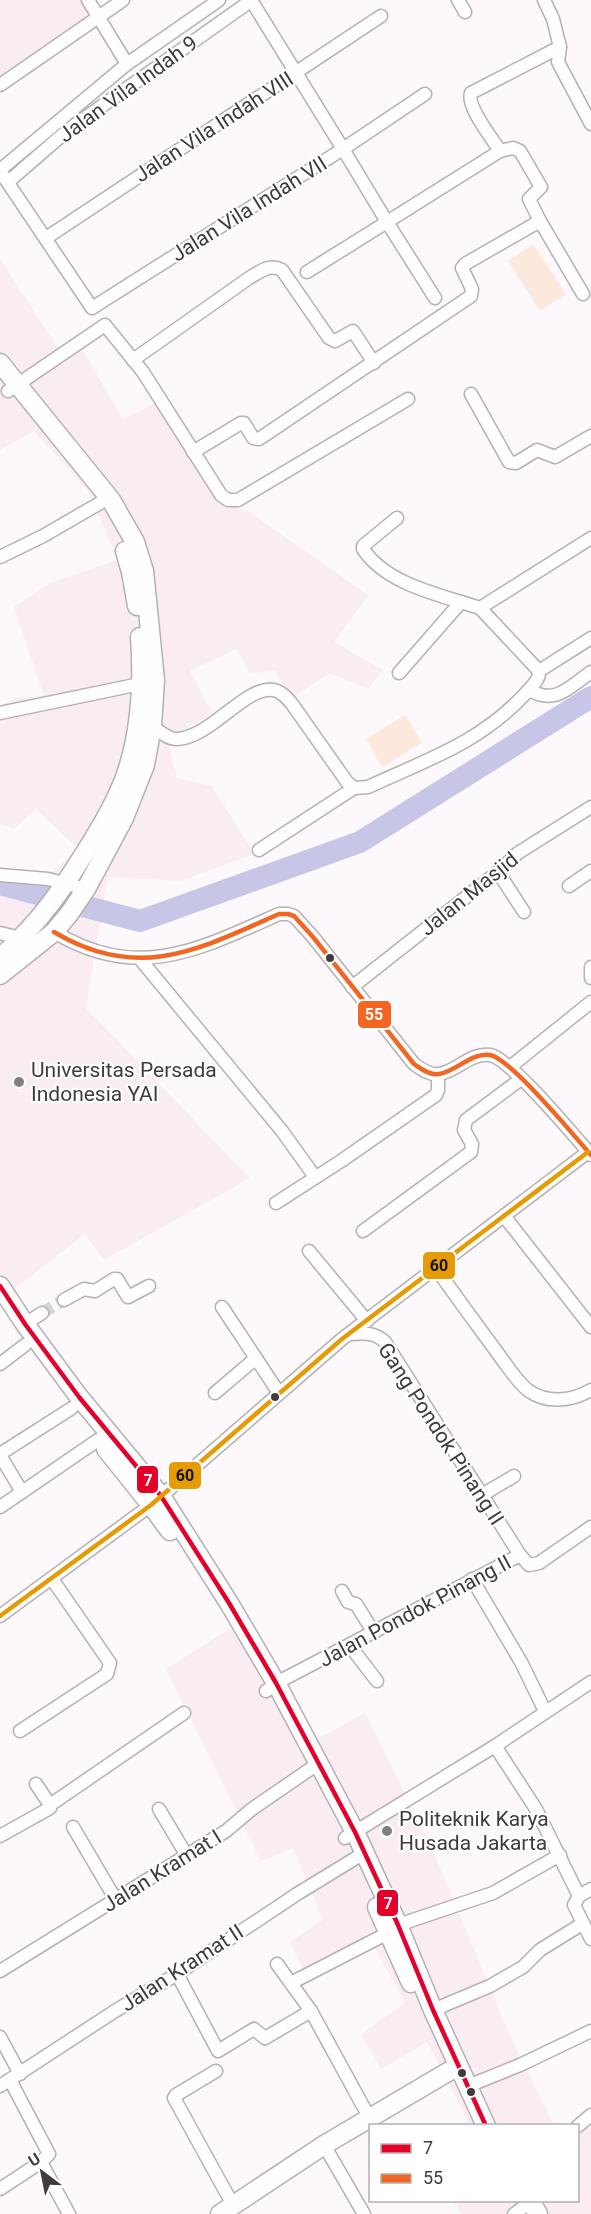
<svg xmlns="http://www.w3.org/2000/svg" width="591" height="2214" viewBox="0 0 591 2214" font-family="Roboto,sans-serif">
  <style>
    .built { fill: #faecf3 }
    .pitch { fill: #fde8de }
    .lines { fill: none; stroke-linecap: round; stroke-linejoin: round }
    .river { stroke: #c7c6e7; stroke-width: 22 }
    .street-tunnel { stroke: #d7d2d5; stroke-width: 12; stroke-dasharray: 12 6; stroke-linecap: butt }
    .street-casing { stroke: #b5b0b2; stroke-width: 15 }
    .secondary-casing { stroke: #b5b0b2; stroke-width: 21 }
    .street { stroke: #fffefe; stroke-width: 12 }
    .secondary { stroke: #fffefe; stroke-width: 18 }
    .bus-1-casing { stroke: #fff; stroke-width: 9 }
    .bus-2-casing { stroke: #fff; stroke-width: 9 }
    .bus-3-casing { stroke: #fff; stroke-width: 9 }
    .bus-1 { stroke: #e4002b; stroke-width: 4.5 }
    .bus-2 { stroke: #f26522; stroke-width: 4.5 }
    .bus-3 { stroke: #e59b06; stroke-width: 4.5 }
    .bus-dot { fill: #413b3e; stroke: #fff; stroke-width: 2 }
    .poi-dot { fill: #837d80; stroke: #fff; stroke-width: 2 }
    .labels { text-anchor: middle; dominant-baseline: central; stroke-width: 4.5; stroke-linejoin: round; paint-order: stroke }
    .street-label { font-size: 21px; fill: #413b3e; stroke: #fff }
    .poi-label { font-size: 21px; fill: #413b3e; stroke: #fff; text-anchor: start }
    .line-badge { stroke: #fff; stroke-width: 2 }
    .badge-label { font-size: 16px; text-anchor: middle; font-weight: bold; fill: #fff }
    .pale-badge-label { font-size: 16px; text-anchor: middle; font-weight: bold; fill: #111 }
  </style>
  <rect width="100%" height="100%" fill="#fdf8fb"/>
  <g class="built">
    <polygon points="0,0 97,0 104,11 0,77"/>
    <polygon points="0,259 58,348 76,339 123,419 161,400 220,501 248,511 368,595 334,642 383,670 368,689 330,673 290,699 276,671 250,673 236,649 190,671 212,713 167,740 177,778 212,786 254,854 181,881 107,877 86,1008 250,1178 104,1260 85,1234 0,1300 0,878 45,879 77,848 36,809 14,829 0,824 0,708 14,698 44,696 14,607 50,583 118,560 89,492 34,431 0,450"/>
    <polygon points="245,1619 315,1740 365,1713 435,1855 509,2034 554,2125 470,2125 427,2042 381,2069 361,2034 405,2003 370,1939 304,1972 290,1942 323,1920 293,1848 261,1861 166,1669"/>
    <polygon points="591,2110 591,2214 462,2214 453,2201 578,2200 578,2126 568,2125"/>
  </g>
  <g class="pitch">
    <polygon points="533,244 566,294 540,311 508,261"/>
    <polygon points="405,715 422,743 382,767 366,739"/>
  </g>
  <g class="lines">
    <polyline class="river" points="0,884 140,921 360,842 591,697"/>
    <polyline class="street-tunnel" points="42,1313 64,1300"/>
    <defs>
      <g id="street">
        <polyline points="88,0 127,64"/>
        <polyline points="251,0 343,149 425,94"/>
        <polyline points="458,0 465,12"/>
        <polyline points="544,0 553,19 560,47 558,62 591,124"/>
        <polyline points="0,85 123,0"/>
        <polyline points="0,170 127,64 219,0"/>
        <polyline points="0,171 92,308 343,149 387,222 500,151"/>
        <polyline points="8,182 68,130 252,0"/>
        <polyline points="540,221 583,294"/>
        <polyline points="46,238 381,16"/>
        <polyline points="307,272 387,222 435,298"/>
        <path d="M133 360 249 278C260 272 269 263 282 270L329 338 335 341 353 331 374 363"/>
        <polyline points="8,391 105,325 143,372 221,495 228,500 238,500 408,399"/>
        <polyline points="471,394 509,462 516,463 537,450 555,457 591,436"/>
        <path d="M193 452 241 423H244L253 438 259 439 471 296 472 289 462 268 465 264 540 221 529 199 541 187 520 151 513 148 500 151C492 138 466 106 471 93L560 47"/>
        <path d="M397 518 363 546V549C387 585 441 595 480 608"/>
        <polyline points="0,557 43,536 100,503"/>
        <polyline points="539,671 591,638"/>
        <polyline points="399,673 461,602"/>
        <path d="M529 690C556 705 568 688 591 672"/>
        <polyline points="0,713 140,684"/>
        <path d="M152 726C159 731 168 739 176 739 210 739 245 685 274 690 282 692 287 698 292 704L347 782 354 788 368 787C426 760 480 743 525 694 531 687 540 680 539 671L480 608 591 538"/>
        <polyline points="259,850 354,788"/>
        <polyline points="498,872 524,912"/>
        <polyline points="0,875 48,879 86,889"/>
        <polyline points="569,886 591,871"/>
        <path d="M54 932C138 982 198 950 279 914H288L294 916 313 937 414 1064C420 1068 430 1076 439 1074 456 1072 471 1052 490 1055 510 1058 575 1137 591 1155"/>
        <polyline points="0,933 21,938"/>
        <polyline points="140,959 282,1131 315,1177"/>
        <polyline points="591,967 591,978"/>
        <polyline points="352,987 498,872 518,853 591,807"/>
        <polyline points="510,1067 591,1002"/>
        <polyline points="276,1203 341,1161 436,1095 438,1090 438,1075"/>
        <polyline points="504,1216 591,1327"/>
        <polyline points="363,1231 471,1152 472,1144 464,1130 466,1120 521,1079"/>
        <polyline points="309,1251 367,1321"/>
        <path d="M436 1268C456 1297 478 1326 499 1355 508 1367 517 1382 529 1391 548 1404 572 1401 591 1390"/>
        <polyline points="64,1300 84,1289 95,1291 114,1279 117,1279 128,1297 149,1286"/>
        <polyline points="222,1307 279,1393"/>
        <polyline points="25,1324 42,1313"/>
        <path d="M349 1334C362 1333 375 1332 385 1342L520 1555 529 1565 539 1563 591 1527"/>
        <polyline points="0,1364 25,1345"/>
        <polyline points="215,1393 256,1358"/>
        <polyline points="0,1454 72,1408"/>
        <polyline points="0,1455 22,1492"/>
        <polyline points="482,1495 514,1476"/>
        <polyline points="0,1507 98,1440"/>
        <polyline points="472,1579 521,1662 545,1711"/>
        <polyline points="342,1591 348,1602 356,1604 374,1633"/>
        <polyline points="0,1616 151,1505 342,1339 588,1152"/>
        <polyline points="350,1646 377,1681"/>
        <polyline points="266,1691 284,1679 520,1555"/>
        <polyline points="20,1731 107,1674 110,1663 52,1579"/>
        <polyline points="495,1746 536,1809 579,1896"/>
        <polyline points="50,1805 184,1713"/>
        <polyline points="159,1809 187,1856"/>
        <polyline points="73,1827 116,1900"/>
        <polyline points="0,1836 50,1808 50,1805 36,1784"/>
        <polyline points="345,1838 495,1746 591,1682"/>
        <polyline points="591,1889 579,1896 574,1905 591,1939"/>
        <polyline points="398,1925 493,1893 560,1855"/>
        <polyline points="277,1964 311,2011 369,2117"/>
        <polyline points="0,1971 226,1831 252,1809 319,1763"/>
        <polyline points="177,1974 218,2051 254,2029 265,2038 311,2011"/>
        <polyline points="291,1983 388,1933"/>
        <polyline points="433,2010 490,1986 523,1967 540,1950 582,1924"/>
        <polyline points="0,2037 20,2074"/>
        <polyline points="216,2071 176,2095 174,2098 233,2205"/>
        <polyline points="0,2086 115,2011 177,1974 297,1894 364,1853"/>
        <polyline points="468,2086 520,2065 591,2031"/>
        <polyline points="578,2126 591,2115"/>
        <polyline points="324,2145 364,2214"/>
        <polyline points="41,2162 69,2214"/>
        <polyline points="0,2189 41,2162 49,2154 10,2080"/>
        <polyline points="514,2214 525,2206"/>
      </g>
      <g id="secondary">
        <polyline points="0,363 111,500 135,542 144,571 155,680 152,726 145,765 124,818 86,889 69,914 54,932 0,975"/>
        <polyline points="125,551 131,572 137,606"/>
        <path d="M0 958C41 921 62 890 91 843 106 819 121 793 129 765 141 724 143 678 140 637"/>
        <polyline points="0,1286 25,1324 79,1397 161,1496 229,1603 276,1683 355,1832 398,1925 433,2010 486,2126"/>
        <polyline points="106,1449 151,1505 170,1531"/>
        <polyline points="377,1907 411,1983"/>
        <polyline points="530,2200 538,2214"/>
        <polyline points="220,2214 324,2145 458,2066"/>
      </g>
    </defs>
    <use href="#street" class="street-casing"/>
    <use href="#secondary" class="secondary-casing"/>
    <use href="#street" class="street"/>
    <use href="#secondary" class="secondary"/>
    <defs>
      <polyline id="bus-1" points="0,1286 25,1324 79,1397 161,1496 229,1603 276,1683 355,1832 398,1925 433,2010 486,2126"/>
      <path id="bus-2" d="M54 932C138 982 198 950 279 914H288L294 916 313 937 414 1064C420 1068 430 1076 439 1074 456 1072 471 1052 490 1055 510 1058 575 1137 591 1155"/>
      <polyline id="bus-3" points="0,1616 151,1505 342,1339 588,1152"/>
    </defs>
    <use href="#bus-1" class="bus-1-casing"/>
    <use href="#bus-2" class="bus-2-casing"/>
    <use href="#bus-3" class="bus-3-casing"/>
    <use href="#bus-1" class="bus-1"/>
    <use href="#bus-2" class="bus-2"/>
    <use href="#bus-3" class="bus-3"/>
  </g>
  <g class="bus-dot">
    <circle cx="330" cy="958" r="5"/>
    <circle cx="275" cy="1397" r="5"/>
    <circle cx="462" cy="2073" r="5"/>
    <circle cx="471" cy="2092" r="5"/>
  </g>
  <g class="poi-dot">
    <circle cx="19" cy="1082" r="6"/>
    <circle cx="387" cy="1831" r="6"/>
  </g>
  <g class="labels">
    <g class="street-label">
      <text transform="translate(128 89) rotate(-36)">Jalan Vila Indah 9</text>
      <text transform="translate(214 127) rotate(-33)">Jalan Vila Indah VIII</text>
      <text transform="translate(249 209) rotate(-32)">Jalan Vila Indah VII</text>
      <text transform="translate(469 894) rotate(-39)">Jalan Masjid</text>
      <text transform="translate(441 1434) rotate(57)">Gang Pondok Pinang II</text>
      <text transform="translate(415 1611) rotate(-28)">Jalan Pondok Pinang II</text>
      <text transform="translate(162 1871) rotate(-32)">Jalan Kramat I</text>
      <text transform="translate(182 1968) rotate(-33)">Jalan Kramat II</text>
    </g>
    <g class="poi-label">
      <text x="31" y="1070">Universitas Persada<tspan x="31" dy="24">Indonesia YAI</tspan></text>
      <text x="399" y="1819">Politeknik Karya<tspan x="399" dy="24">Husada Jakarta</tspan></text>
    </g>
  </g>
  <g class="line-badge">
    <rect x="357" y="1000" width="35" height="29" rx="6" fill="#f26522"/>
    <rect x="422" y="1251" width="34" height="29" rx="6" fill="#e59b06"/>
    <rect x="168" y="1461" width="34" height="29" rx="6" fill="#e59b06"/>
    <rect x="136" y="1465" width="23" height="29" rx="6" fill="#e4002b"/>
    <rect x="376" y="1889" width="23" height="28" rx="6" fill="#e4002b"/>
  </g>
  <g class="badge-label">
    <text x="374" y="1020">55</text>
    <text x="148" y="1486">7</text>
    <text x="388" y="1909">7</text>
  </g>
  <g class="pale-badge-label">
    <text x="439" y="1271">60</text>
    <text x="185" y="1481">60</text>
  </g>
  <rect x="369" y="2124" width="210" height="78" fill="#ffffff" stroke="#b3b1b2" stroke-width="1.5"/>
  <rect x="381" y="2144" width="30" height="9" fill="#e4002b" stroke="#b3b1b2" stroke-width="1.5"/>
  <text x="423" y="2154" font-size="18" fill="#413b3e">7</text>
  <rect x="381" y="2174" width="30" height="9" fill="#f26522" stroke="#b3b1b2" stroke-width="1.5"/>
  <text x="423" y="2184" font-size="18" fill="#413b3e">55</text>
  <g transform="translate(42 2172) rotate(328)" stroke="#ffffff" stroke-width="4.5" paint-order="stroke">
  <path d="M0-4.5L10 22L0 15L-10 22Z" fill="#413b3e"/>
  <text y="-9" font-size="16" font-weight="bold" text-anchor="middle" fill="#413b3e">U</text>
  </g>
</svg>
